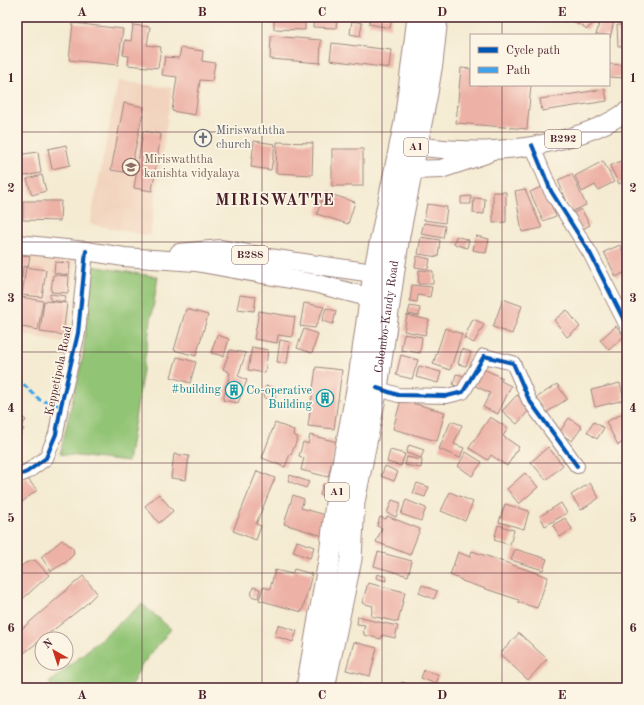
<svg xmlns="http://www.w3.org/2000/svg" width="644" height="705" viewBox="0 0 644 705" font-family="'Old Standard TT',serif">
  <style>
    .built { fill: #f2d4be }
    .green { fill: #92c475; stroke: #6e7250 }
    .building { fill: #edb1a6 }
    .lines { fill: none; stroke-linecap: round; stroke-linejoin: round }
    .minor-casing { stroke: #9f857e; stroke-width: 16 }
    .major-casing { stroke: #9f857e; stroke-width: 20 }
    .highway-casing { stroke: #9f857e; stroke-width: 23 }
    .minor { stroke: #fff; stroke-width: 14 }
    .major { stroke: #fff; stroke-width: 18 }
    .highway { stroke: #fff; stroke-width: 21 }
    .quiet { stroke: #40a2eb; stroke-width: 3; stroke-dasharray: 6 3; stroke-linecap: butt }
    .cycleway-casing { stroke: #fcf5e5; stroke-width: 6 }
    .cycleway { stroke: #0057b8; stroke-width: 4 }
    .grid { fill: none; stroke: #4a1f2b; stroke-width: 1; stroke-opacity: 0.55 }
    .labels { text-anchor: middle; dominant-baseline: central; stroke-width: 3.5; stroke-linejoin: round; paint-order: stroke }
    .shield { fill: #fcf5e5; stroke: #7f5f63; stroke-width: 1 }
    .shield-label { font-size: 11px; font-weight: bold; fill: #4a1f2b }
    .worship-label { font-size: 12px; fill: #5b616d; stroke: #fcf5e5; text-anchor: start }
    .education-label { font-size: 12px; fill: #785e54; stroke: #fcf5e5; text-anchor: start }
    .street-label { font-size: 12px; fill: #4a1f2b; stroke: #fcf5e5 }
    .culture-label { font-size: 12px; fill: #0d838f; stroke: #fcf5e5; text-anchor: end }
    .district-label { font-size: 16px; font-weight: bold; letter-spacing: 1px; fill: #4a1f2b; stroke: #fcf5e5 }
    .neatline { fill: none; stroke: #4a1f2b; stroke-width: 1.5 }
    .grid-label { font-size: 13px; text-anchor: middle; font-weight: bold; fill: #4a1f2b }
  </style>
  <rect width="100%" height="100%" fill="#fcf5e5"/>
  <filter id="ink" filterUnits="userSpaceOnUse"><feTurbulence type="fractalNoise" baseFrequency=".025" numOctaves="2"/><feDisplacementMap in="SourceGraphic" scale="8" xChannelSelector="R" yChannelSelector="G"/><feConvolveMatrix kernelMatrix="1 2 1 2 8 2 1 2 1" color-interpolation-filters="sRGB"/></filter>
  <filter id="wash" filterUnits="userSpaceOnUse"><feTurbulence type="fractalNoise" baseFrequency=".012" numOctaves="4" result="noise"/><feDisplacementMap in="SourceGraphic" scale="16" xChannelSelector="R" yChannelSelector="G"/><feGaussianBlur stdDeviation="0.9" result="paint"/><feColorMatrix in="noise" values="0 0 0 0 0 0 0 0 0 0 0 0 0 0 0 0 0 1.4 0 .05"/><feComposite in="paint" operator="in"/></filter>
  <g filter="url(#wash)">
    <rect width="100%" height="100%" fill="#f4ebd2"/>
    <g class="built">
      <polygon points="118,81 172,88 150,236 90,224"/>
      <polygon points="17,249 76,256 68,344 17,333"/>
    </g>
    <g class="green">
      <polygon points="92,266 158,277 128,462 60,454 83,356"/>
      <polygon points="142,604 171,629 141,666 130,688 54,688 49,683"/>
    </g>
    <g id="blocks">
      <g class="building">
        <polygon points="274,17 305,17 305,30 274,29"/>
        <polygon points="314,17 337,17 336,28 313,27"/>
        <polygon points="371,17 392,17 390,28 369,24"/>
        <polygon points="557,17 585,17 578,25 568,17 564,22"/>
        <polygon points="590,17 600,17 586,30 582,25"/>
        <polygon points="601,17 615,17 610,38 609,35 596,35"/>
        <polygon points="352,21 362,23 360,36 350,34"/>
        <polygon points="73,23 123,29 118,65 69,60"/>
        <polygon points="133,25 150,27 147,45 161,47 158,68 128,65 129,56 123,55 125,40 131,41"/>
        <polygon points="617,25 627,25 627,46 618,46"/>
        <polygon points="271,36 321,40 320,63 270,59"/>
        <polygon points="332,43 391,50 389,68 330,60"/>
        <polygon points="181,48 203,51 202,61 215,63 212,81 200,80 195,115 172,111 177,77 162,75 165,57 179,58"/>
        <polygon points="609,64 627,65 627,78 609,77"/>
        <polygon points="461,68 471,69 471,85 531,85 527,129 456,123"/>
        <polygon points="605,89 607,101 542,111 540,99"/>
        <polygon points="124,103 144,107 130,173 111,170"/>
        <polygon points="143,131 161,134 152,191 134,188"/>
        <polygon points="254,141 275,144 271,170 251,167"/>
        <polygon points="277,142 313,143 312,175 276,173"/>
        <polygon points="66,145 70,165 52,169 48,149"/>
        <rect x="332" y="149" width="31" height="37"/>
        <polygon points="38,152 41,173 19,177 17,155"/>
        <polygon points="623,160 627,169 627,180 619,184 610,166"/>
        <polygon points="603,161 614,182 598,190 595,185 582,192 575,176"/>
        <polygon points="572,174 586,205 571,212 558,180"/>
        <polygon points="42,175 46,191 32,195 27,179"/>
        <polygon points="543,186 556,216 543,221 530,192"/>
        <polygon points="525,189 542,228 522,232 515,191"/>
        <polygon points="324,192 355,202 348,224 317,214"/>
        <polygon points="493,192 506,192 506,222 493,223"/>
        <polygon points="471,196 471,204 461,204 461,197"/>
        <polygon points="474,198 485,199 484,214 473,213"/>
        <polygon points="17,199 20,199 19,216 17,216"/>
        <polygon points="23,201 61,201 60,221 23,220"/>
        <polygon points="427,204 447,207 445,223 424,220"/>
        <polygon points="581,209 590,225 581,230 572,214"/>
        <polygon points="424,223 445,226 443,238 421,234"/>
        <polygon points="456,236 469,240 467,248 454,244"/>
        <polygon points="476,236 489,239 486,253 473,250"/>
        <polygon points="421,237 440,240 438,257 418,254"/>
        <polygon points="620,245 627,259 627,271 616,277 604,252"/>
        <polygon points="17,255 30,256 28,267 23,266 22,278 17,277"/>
        <polygon points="417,256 430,259 428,269 415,267"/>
        <polygon points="55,262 70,263 69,275 54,273"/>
        <polygon points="26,267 46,270 42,297 22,295"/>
        <polygon points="419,270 433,271 433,284 418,284"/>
        <polygon points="53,275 69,276 68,293 51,292"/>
        <polygon points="412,285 432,287 430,297 418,295 417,302 410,301"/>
        <polygon points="50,294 66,296 65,302 50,300"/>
        <polygon points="240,295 256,297 254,311 237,309"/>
        <polygon points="21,297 43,301 38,330 17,326 17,318"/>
        <polygon points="503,299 522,306 512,334 493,327"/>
        <polygon points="44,301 67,303 63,335 40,332"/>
        <polygon points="304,303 324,307 315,328 300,326"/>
        <polygon points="410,306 420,308 419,316 408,314"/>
        <polygon points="326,308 336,311 333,324 322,321"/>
        <polygon points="186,309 208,315 196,356 174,350"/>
        <polygon points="567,310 580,327 567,337 554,320"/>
        <polygon points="259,311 295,317 292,337 278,335 277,343 254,339"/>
        <polygon points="407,315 429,320 425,335 404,331"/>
        <polygon points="473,319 484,324 474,343 464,338"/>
        <polygon points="616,326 624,336 609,350 600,340"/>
        <polygon points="445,328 462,334 450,370 433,364"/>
        <polygon points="304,329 318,334 312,353 297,348"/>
        <polygon points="404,334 422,337 420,353 401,350"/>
        <polygon points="217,335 229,339 224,356 211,353"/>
        <polygon points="280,340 290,342 287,363 277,362"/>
        <polygon points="252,347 268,350 265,373 248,370"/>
        <polygon points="462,349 471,352 466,366 458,364"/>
        <polygon points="230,350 246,353 238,376 247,380 238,403 223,400 230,373 223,369"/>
        <polygon points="401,355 418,360 412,379 396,375"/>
        <polygon points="177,357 196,362 190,383 171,377"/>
        <polygon points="419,366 441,372 438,383 416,377"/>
        <polygon points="316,367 342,370 334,429 308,426"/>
        <polygon points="479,367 503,378 501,381 511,386 498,414 483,407 490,393 471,384"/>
        <polygon points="456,374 465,376 462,388 453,385"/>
        <polygon points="620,383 624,400 595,407 591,390"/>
        <polygon points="557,384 567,399 546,413 536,398"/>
        <polygon points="266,386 277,388 275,399 264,398"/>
        <polygon points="517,395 531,408 517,424 502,411"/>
        <polygon points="401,400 445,412 437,441 393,429"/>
        <polygon points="627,411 627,440 618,445 606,422"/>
        <polygon points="17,413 26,420 21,427 24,429 19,436 17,435"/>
        <polygon points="490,417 508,428 503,436 519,447 507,466 491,455 488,460 469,448"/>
        <polygon points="569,418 582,427 572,441 559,433"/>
        <polygon points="451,421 462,425 454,444 464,448 460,458 439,449"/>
        <polygon points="594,422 604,428 597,439 587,432"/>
        <polygon points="275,423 294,430 293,435 298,437 291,455 290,454 285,467 262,458"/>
        <polygon points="310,435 337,442 328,477 301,470 304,458 299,456 303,442 308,444"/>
        <polygon points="409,445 424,450 421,458 406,453"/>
        <polygon points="548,447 563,465 546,480 531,462"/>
        <polygon points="390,450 405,454 401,466 387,462"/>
        <polygon points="466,452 482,462 472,476 458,466"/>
        <polygon points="174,454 189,456 186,480 171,478"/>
        <polygon points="407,457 422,460 421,468 405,465"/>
        <polygon points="385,466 398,472 394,481 381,476"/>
        <polygon points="257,471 275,478 256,524 261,526 256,540 233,531"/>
        <polygon points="525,473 538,487 519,504 507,489"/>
        <polygon points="290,475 309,482 306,488 288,481"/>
        <polygon points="26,477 37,490 17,506 17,484"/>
        <polygon points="417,483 429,487 425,497 413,493"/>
        <polygon points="590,483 599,498 581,510 571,495"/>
        <polygon points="323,484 333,487 330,498 320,495"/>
        <polygon points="450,492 473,502 465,521 441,511"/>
        <polygon points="159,494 173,511 159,523 145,506"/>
        <polygon points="293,495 304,499 301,508 329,516 323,536 284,524"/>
        <polygon points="627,496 627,506 623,497"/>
        <polygon points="392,500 401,503 396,517 387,513"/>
        <polygon points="406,500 426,508 421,521 401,514"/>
        <polygon points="561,503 567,513 545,526 540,516"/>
        <polygon points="505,504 529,511 524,529 499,522"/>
        <polygon points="387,516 420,529 410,555 376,542 382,528 377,526 380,517 386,519"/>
        <polygon points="565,518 572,529 560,537 553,525"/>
        <polygon points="498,525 514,530 510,545 494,540"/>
        <polygon points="62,540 73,548 74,554 66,562 51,571 41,557"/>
        <polygon points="297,541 314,547 310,558 293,552"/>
        <polygon points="515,549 547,559 543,570 511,560"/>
        <polygon points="472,551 548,577 537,608 518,602 519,600 462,581 462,580 450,575 458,552 470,557"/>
        <polygon points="378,552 412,561 408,576 374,566"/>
        <polygon points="35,560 49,575 17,604 17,570 25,563"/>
        <polygon points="294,569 312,574 302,612 259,600 263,587 270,589 275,570 292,574"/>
        <polygon points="377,574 387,577 386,581 376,578"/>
        <polygon points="83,576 97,593 84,606 24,653 17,650 17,633"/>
        <polygon points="368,583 405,592 398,622 371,616 373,606 362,603"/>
        <polygon points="422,585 437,591 434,599 419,593"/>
        <polygon points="253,587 260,589 258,598 251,596"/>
        <polygon points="358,616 369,619 369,620 398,626 395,638 382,635 381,639 364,635 364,632 363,632 365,625 357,624"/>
        <polygon points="278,625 297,631 293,642 275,636"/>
        <polygon points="519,633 547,659 528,680 500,654"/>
        <polygon points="354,642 377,648 370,676 346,670"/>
        <polygon points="424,670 439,675 436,684 421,678"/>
        <polygon points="402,682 416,687 415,688 400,688"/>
        <polygon points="265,684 278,688 264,688"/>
        <polygon points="359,684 369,688 357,688"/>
        <polygon points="340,685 352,687 352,688 340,688"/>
      </g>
    </g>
  </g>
  <g filter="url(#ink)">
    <use href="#blocks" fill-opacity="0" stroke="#9f857e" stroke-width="1"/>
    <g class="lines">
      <defs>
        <g id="minor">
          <polyline points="532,145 551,191 590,253 627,326"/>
          <polyline points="377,388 398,395 447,396 463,392 484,356 513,363 529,400 577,466"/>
          <polyline points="17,476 27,472 46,458 56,434 61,406 78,333 86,251"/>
        </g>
        <g id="major">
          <path d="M403 145C433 148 464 152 494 150 535 148 593 136 627 111"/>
          <polyline points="399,169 412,170 441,169 486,154"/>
          <polyline points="17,244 86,251 124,257 196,262 318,284 383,301"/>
          <polyline points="179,253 221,249 269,258 387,275"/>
        </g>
        <g id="highway">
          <polyline points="307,688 330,555 337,494 358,385 374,273 405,122 418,17"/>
          <path id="s1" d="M324 688 351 559 354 502 377 388 399 235 427 93 432 63 437 17"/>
        </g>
      </defs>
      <use href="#minor" class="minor-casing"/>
      <use href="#major" class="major-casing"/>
      <use href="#highway" class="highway-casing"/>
      <use href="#minor" class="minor"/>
      <use href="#major" class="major"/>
      <use href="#highway" class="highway"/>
      <polyline class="quiet" points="17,378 40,400 61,406"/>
      <defs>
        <g id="cycleway">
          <polyline points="532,145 551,191 590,253 627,326"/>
          <polyline points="377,388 398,395 447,396 463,392 484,356 513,363 529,400 577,466"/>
          <polyline points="17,476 27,472 46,458 56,434 61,406 78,333 86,251"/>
        </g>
      </defs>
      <use href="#cycleway" class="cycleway-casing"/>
      <use href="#cycleway" class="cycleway"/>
    </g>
  </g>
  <path class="grid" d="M142 17V688M262 17V688M382 17V688M502 17V35M502 85V688M17 132H627M17 242H627M17 352H627M17 463H627M17 573H627"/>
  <defs>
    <symbol id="church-ring" viewBox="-11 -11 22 22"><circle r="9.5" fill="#fcf5e5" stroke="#6b7280" stroke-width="1.5"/><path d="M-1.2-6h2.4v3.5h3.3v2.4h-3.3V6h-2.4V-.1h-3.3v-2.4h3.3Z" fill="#6b7280"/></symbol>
    <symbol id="school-ring" viewBox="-11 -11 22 22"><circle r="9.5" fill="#fcf5e5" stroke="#8d6e63" stroke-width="1.5"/><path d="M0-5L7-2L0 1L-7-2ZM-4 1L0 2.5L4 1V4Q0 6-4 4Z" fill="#8d6e63"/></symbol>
    <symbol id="building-ring" viewBox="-11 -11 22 22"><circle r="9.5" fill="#fcf5e5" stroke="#0f9aa8" stroke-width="1.5"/><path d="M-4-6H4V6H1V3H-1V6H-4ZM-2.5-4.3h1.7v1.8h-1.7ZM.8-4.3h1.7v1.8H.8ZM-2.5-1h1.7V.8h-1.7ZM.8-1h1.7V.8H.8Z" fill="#0f9aa8"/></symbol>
  </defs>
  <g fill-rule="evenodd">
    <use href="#church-ring" x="193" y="128" width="20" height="20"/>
    <use href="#school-ring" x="121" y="157" width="20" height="20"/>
    <use href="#building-ring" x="224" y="380" width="20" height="20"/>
    <use href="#building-ring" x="315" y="388" width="20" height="20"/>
  </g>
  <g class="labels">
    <g class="shield">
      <rect x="545" y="130" width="36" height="18" rx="3"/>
      <rect x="404" y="138" width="24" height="18" rx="3"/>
      <rect x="232" y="246" width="36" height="18" rx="3"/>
      <rect x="325" y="483" width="24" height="18" rx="3"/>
    </g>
    <g class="shield-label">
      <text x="563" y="139">B292</text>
      <text x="416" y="147">A1</text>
      <text x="250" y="255">B288</text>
      <text x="337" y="492">A1</text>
    </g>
    <g class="worship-label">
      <text x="216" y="131">Miriswaththa<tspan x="216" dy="14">church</tspan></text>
    </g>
    <g class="education-label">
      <text x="144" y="160">Miriswaththa<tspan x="144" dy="14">kanishta vidyalaya</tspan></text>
    </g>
    <g class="street-label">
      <text stroke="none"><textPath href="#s1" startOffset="377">Colombo-Kandy Road</textPath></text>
      <text transform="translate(59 371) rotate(-78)">Keppetipola Road</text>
    </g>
    <g class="culture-label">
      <text x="221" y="390">#building</text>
      <text x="312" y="391">Co-operative<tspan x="312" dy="14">Building</tspan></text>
    </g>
    <g class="district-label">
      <text x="275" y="201">MIRISWATTE</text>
    </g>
  </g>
  <rect width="644" height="705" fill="none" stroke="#fcf5e5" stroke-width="44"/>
  <rect x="470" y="34" width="140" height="52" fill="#fcf5e5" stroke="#b59f9b"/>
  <rect x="478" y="47" width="20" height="6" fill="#0057b8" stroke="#b59f9b"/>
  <text x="506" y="54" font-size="12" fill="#4a1f2b">Cycle path</text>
  <rect x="478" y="67" width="20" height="6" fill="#40a2eb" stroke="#b59f9b"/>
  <text x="506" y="74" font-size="12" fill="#4a1f2b">Path</text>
  <g transform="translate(54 651) rotate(321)"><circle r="19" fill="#fcf5e5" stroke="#b59f9b"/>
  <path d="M0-3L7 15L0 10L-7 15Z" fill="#c8321e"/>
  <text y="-6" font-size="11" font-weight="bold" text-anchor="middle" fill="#4a1f2b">N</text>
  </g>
  <rect x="22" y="22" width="600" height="661" class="neatline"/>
  <g class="grid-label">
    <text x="82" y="16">A</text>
    <text x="202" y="16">B</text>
    <text x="322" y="16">C</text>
    <text x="442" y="16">D</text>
    <text x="562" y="16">E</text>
    <text x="11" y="82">1</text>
    <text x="633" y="82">1</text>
    <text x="11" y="192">2</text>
    <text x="633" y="192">2</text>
    <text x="11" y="302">3</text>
    <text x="633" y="302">3</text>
    <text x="11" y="412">4</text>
    <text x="633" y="412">4</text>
    <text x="11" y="522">5</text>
    <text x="633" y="522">5</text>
    <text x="11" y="632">6</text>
    <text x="633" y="632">6</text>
    <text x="82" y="699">A</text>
    <text x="202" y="699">B</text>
    <text x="322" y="699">C</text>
    <text x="442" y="699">D</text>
    <text x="562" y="699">E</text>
  </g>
</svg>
